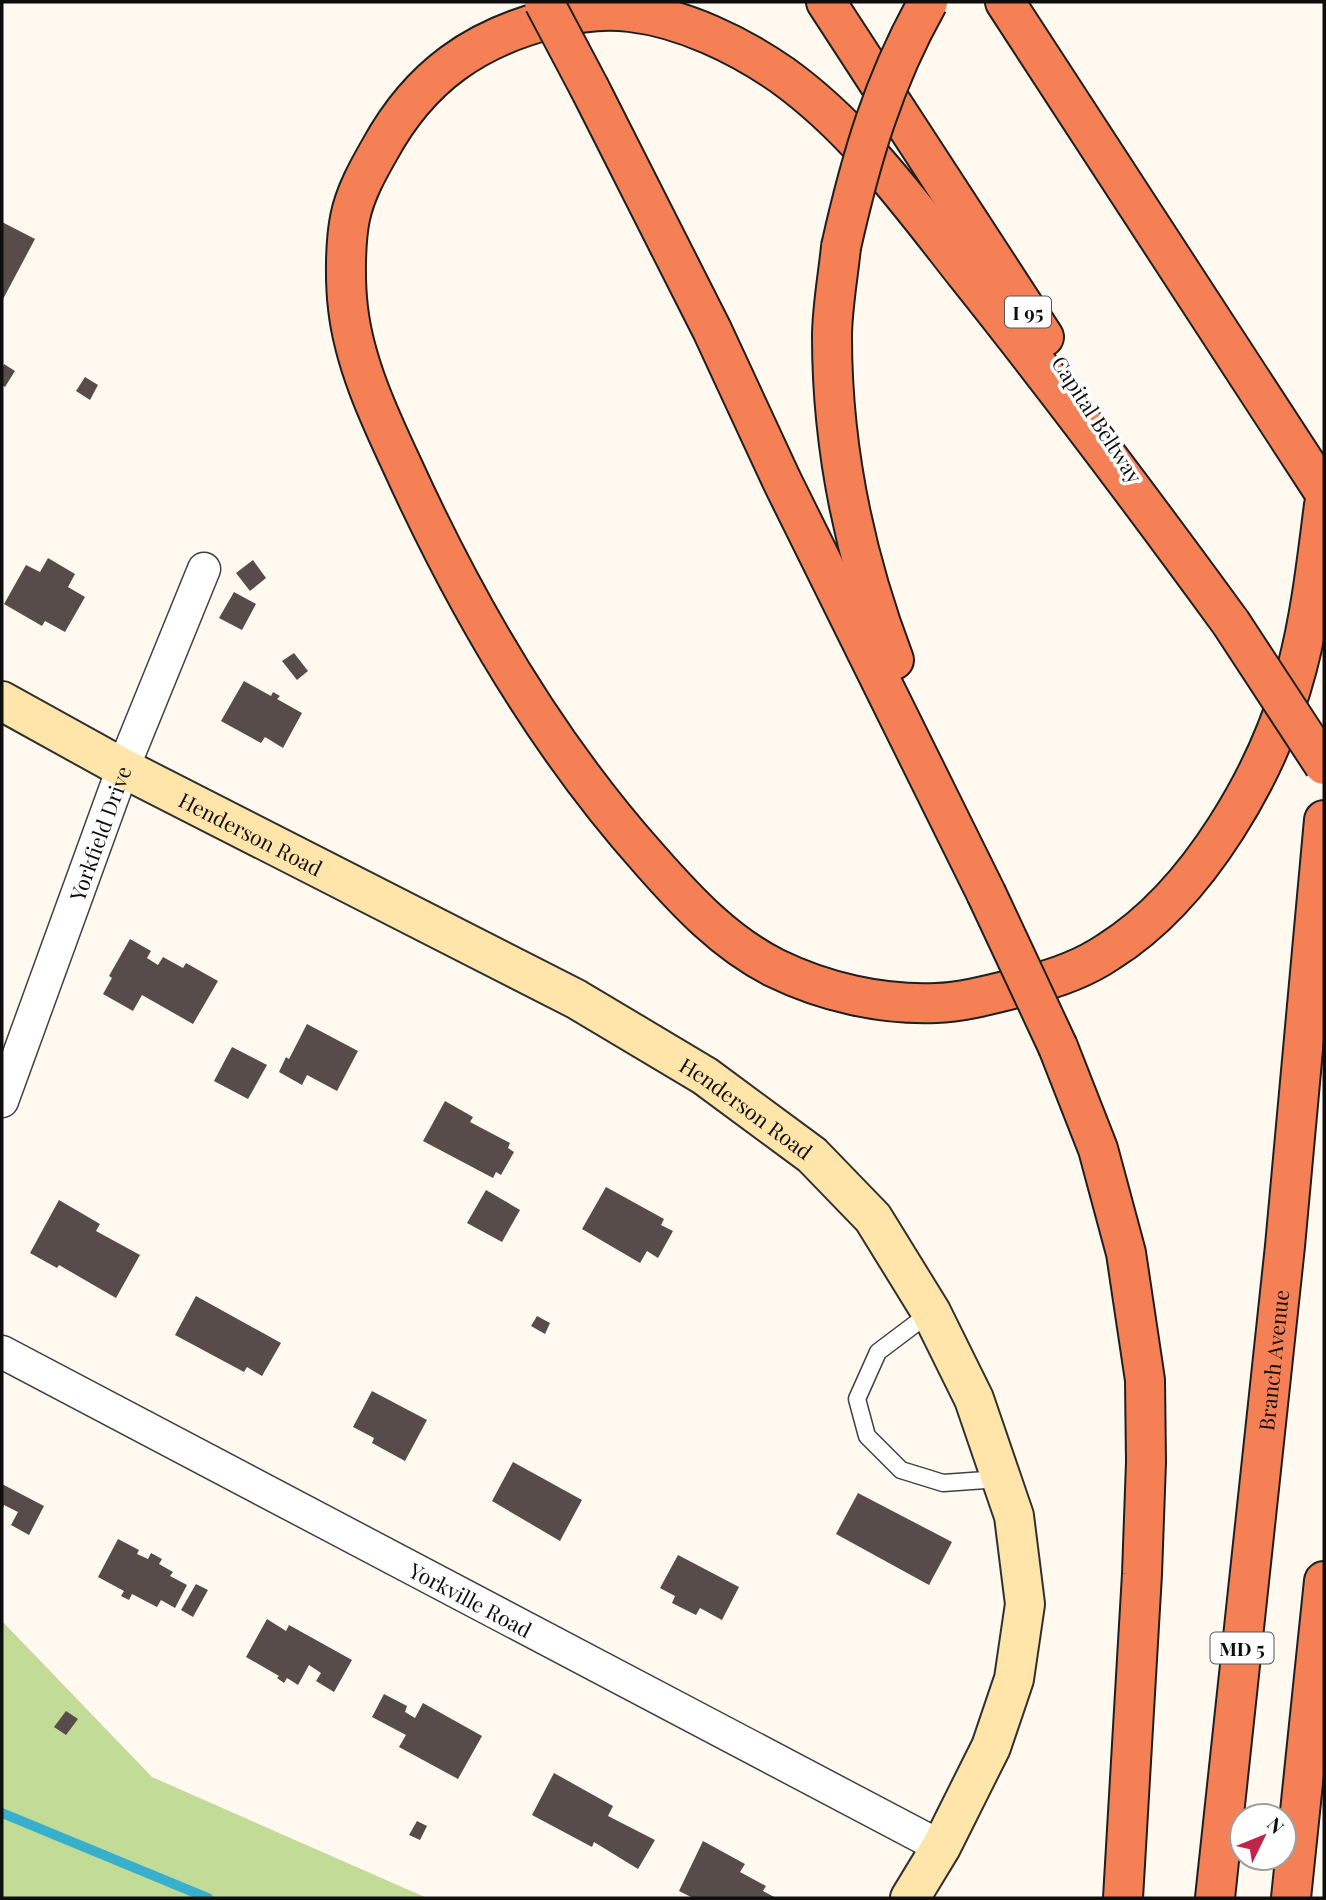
<svg xmlns="http://www.w3.org/2000/svg" width="1326" height="1900" viewBox="0 0 1326 1900" font-family="'Playfair Display',serif">
  <style>
    .forest { fill: #c2db97 }
    .lines { fill: none; stroke-linecap: round; stroke-linejoin: round }
    .stream { stroke: #39afce; stroke-width: 10 }
    .building { fill: #574c4a }
    .lane-casing { stroke: #414141; stroke-width: 19 }
    .street-casing { stroke: #414141; stroke-width: 35 }
    .secondary-casing { stroke: #303030; stroke-width: 42 }
    .highway-casing { stroke: #1f1f1f; stroke-width: 42 }
    .lane { stroke: #fff; stroke-width: 16 }
    .street { stroke: #fff; stroke-width: 32 }
    .secondary { stroke: #ffe5aa; stroke-width: 38 }
    .highway { stroke: #f58056; stroke-width: 38 }
    .highway-bridge-casing { stroke: #1f1f1f; stroke-width: 42; stroke-linecap: butt }
    .highway-bridge { stroke: #f58056; stroke-width: 38 }
    .labels { text-anchor: middle; dominant-baseline: central; stroke-width: 7; stroke-linejoin: round; paint-order: stroke }
    .shield { fill: #fff; stroke: #565656; stroke-width: 2 }
    .shield-label { font-size: 19px; font-weight: bold; fill: #0e0e0e }
    .street-label { font-size: 21px; fill: #0e0e0e; stroke: #fff }
  </style>
  <rect width="100%" height="100%" fill="#fff9ef"/>
  <polygon class="forest" points="2,1621 152,1777 427,1898 2,1898"/>
  <g class="lines">
    <polyline class="stream" points="2,1813 208,1898"/>
  </g>
  <g class="building">
    <polygon points="2,222 35,239 2,301"/>
    <polygon points="4,364 15,371 5,387 2,385 2,368"/>
    <polygon points="85,377 98,385 90,400 76,391"/>
    <polygon points="48,558 75,574 68,587 85,597 65,632 45,621 42,626 4,604 26,565 40,572"/>
    <polygon points="253,560 266,578 250,591 236,573"/>
    <polygon points="234,592 256,604 242,630 219,618"/>
    <polygon points="294,653 308,671 297,680 282,661"/>
    <polygon points="244,681 271,696 273,692 280,696 277,699 302,713 283,748 265,737 261,743 221,721"/>
    <polygon points="130,939 151,951 147,958 158,965 163,957 183,968 186,963 218,981 193,1024 142,995 133,1011 103,994 112,978 109,976"/>
    <polygon points="307,1024 358,1051 337,1091 307,1075 302,1085 279,1072 286,1057 289,1059"/>
    <polygon points="232,1047 267,1065 248,1099 214,1081"/>
    <polygon points="445,1101 473,1117 470,1122 510,1143 508,1148 514,1152 501,1175 496,1172 493,1178 423,1141"/>
    <polygon points="606,1187 664,1219 661,1225 673,1231 658,1258 647,1251 640,1263 582,1229"/>
    <polygon points="486,1190 520,1210 502,1242 467,1223"/>
    <polygon points="59,1200 100,1224 96,1231 140,1255 116,1298 59,1265 57,1268 30,1253"/>
    <polygon points="196,1296 281,1343 262,1376 247,1367 244,1372 175,1335"/>
    <polygon points="537,1316 550,1323 545,1334 531,1326"/>
    <polygon points="372,1391 427,1420 405,1461 372,1443 374,1438 353,1427"/>
    <polygon points="513,1462 582,1500 560,1541 492,1501"/>
    <polygon points="2,1484 44,1506 29,1535 11,1525 18,1512 4,1505 2,1510"/>
    <polygon points="858,1493 952,1542 929,1585 836,1534"/>
    <polygon points="118,1539 139,1550 137,1554 148,1559 151,1553 162,1559 159,1564 173,1572 170,1576 187,1585 175,1608 161,1600 157,1607 132,1594 129,1600 121,1596 124,1591 98,1577"/>
    <polygon points="678,1555 739,1587 722,1620 700,1608 696,1615 672,1603 675,1596 660,1588"/>
    <polygon points="196,1584 208,1590 193,1617 181,1610"/>
    <polygon points="267,1619 286,1631 289,1625 352,1660 334,1692 316,1681 321,1673 309,1665 298,1685 287,1678 284,1683 277,1678 279,1676 246,1657"/>
    <polygon points="384,1694 407,1706 405,1712 415,1718 423,1703 482,1736 458,1779 399,1747 406,1735 372,1717"/>
    <polygon points="66,1711 78,1719 66,1735 54,1727"/>
    <polygon points="554,1773 613,1806 608,1816 655,1840 638,1869 594,1842 592,1847 532,1815"/>
    <polygon points="417,1821 427,1826 420,1840 409,1835"/>
    <polygon points="703,1841 745,1864 740,1872 766,1886 763,1891 776,1898 693,1898 679,1891"/>
  </g>
  <g class="lines">
    <defs>
      <polyline id="lane" points="931,1312 878,1352 857,1399 867,1436 901,1470 943,1483 1000,1479"/>
      <g id="street">
        <path id="s1" d="M2 1101 123 768 204 569"/>
        <path id="s2" d="M2 1352 941 1847"/>
      </g>
      <g id="secondary">
        <path id="s3" d="M2 701 123 768 576 999 705 1076 812 1155 873 1218 931 1312 974 1399 1014 1516 1025 1604 1014 1679 991 1747 941 1847 910 1898"/>
      </g>
      <g id="highway">
        <polyline points="826,2 1044,337"/>
        <polyline points="1005,2 1324,492"/>
        <polyline points="590,89 712,330 782,481 986,893"/>
        <path d="M841 247C838 277 832 308 832 337 832 447 855 557 894 660"/>
        <path d="M1231 623C1145 505 1057 388 966 274 911 204 856 128 782 75 739 45 683 18 630 12 605 9 579 12 555 18 476 37 420 76 380 149 368 170 355 193 350 218 345 243 345 283 348 308 354 362 379 416 402 465 466 606 546 744 650 860 686 901 725 943 775 968 824 992 881 1005 936 1003 965 1002 996 993 1025 986 1054 979 1083 969 1108 952 1199 895 1270 771 1297 668 1311 615 1317 559 1324 505"/>
        <polyline points="1058,1047 1098,1149 1126,1253 1145,1380 1146,1462 1142,1574 1123,1898"/>
        <path id="s4" d="M1215 1898 1285 1246 1324 820"/>
        <polyline points="1291,1898 1324,1581"/>
      </g>
    </defs>
    <use href="#lane" class="lane-casing"/>
    <use href="#street" class="street-casing"/>
    <use href="#secondary" class="secondary-casing"/>
    <use href="#highway" class="highway-casing"/>
    <use href="#lane" class="lane"/>
    <use href="#street" class="street"/>
    <use href="#secondary" class="secondary"/>
    <use href="#highway" class="highway"/>
    <defs>
      <g id="highway-bridge">
        <polyline points="544,2 590,89"/>
        <path d="M841 247C861 158 883 82 928 2"/>
        <polyline points="1231,623 1324,765"/>
        <polyline points="986,893 1058,1047"/>
      </g>
    </defs>
    <use href="#highway-bridge" class="highway-bridge-casing"/>
    <use href="#highway-bridge" class="highway-bridge"/>
  </g>
  <g class="labels">
    <g class="shield">
      <rect x="1005" y="296.5" width="46" height="31" rx="5"/>
      <rect x="1210.5" y="1632.5" width="63" height="31" rx="5"/>
    </g>
    <g class="shield-label">
      <text x="1028" y="312">I 95</text>
      <text x="1242" y="1648">MD 5</text>
    </g>
    <g class="street-label">
      <text transform="translate(1098 419) rotate(57)">Capital Beltway</text>
      <text stroke="none"><textPath href="#s3" startOffset="282">Henderson Road</textPath></text>
      <text stroke="none"><textPath href="#s1" startOffset="285">Yorkfield Drive</textPath></text>
      <text stroke="none"><textPath href="#s3" startOffset="849">Henderson Road</textPath></text>
      <text stroke="none"><textPath href="#s4" startOffset="541">Branch Avenue</textPath></text>
      <text stroke="none"><textPath href="#s2" startOffset="530">Yorkville Road</textPath></text>
    </g>
  </g>
  <rect width="1326" height="1900" fill="none" stroke="#0e0e0e" stroke-width="7"/>
  <g transform="translate(1263 1837) rotate(47)"><circle r="33" fill="#ffffff" stroke="#9f9f9f" stroke-width="2"/>
  <path d="M0-5L12 26L0 18L-12 26Z" fill="#bf2449"/>
  <text y="-10" font-size="19" font-weight="bold" text-anchor="middle" fill="#0e0e0e">N</text>
  </g>
</svg>
